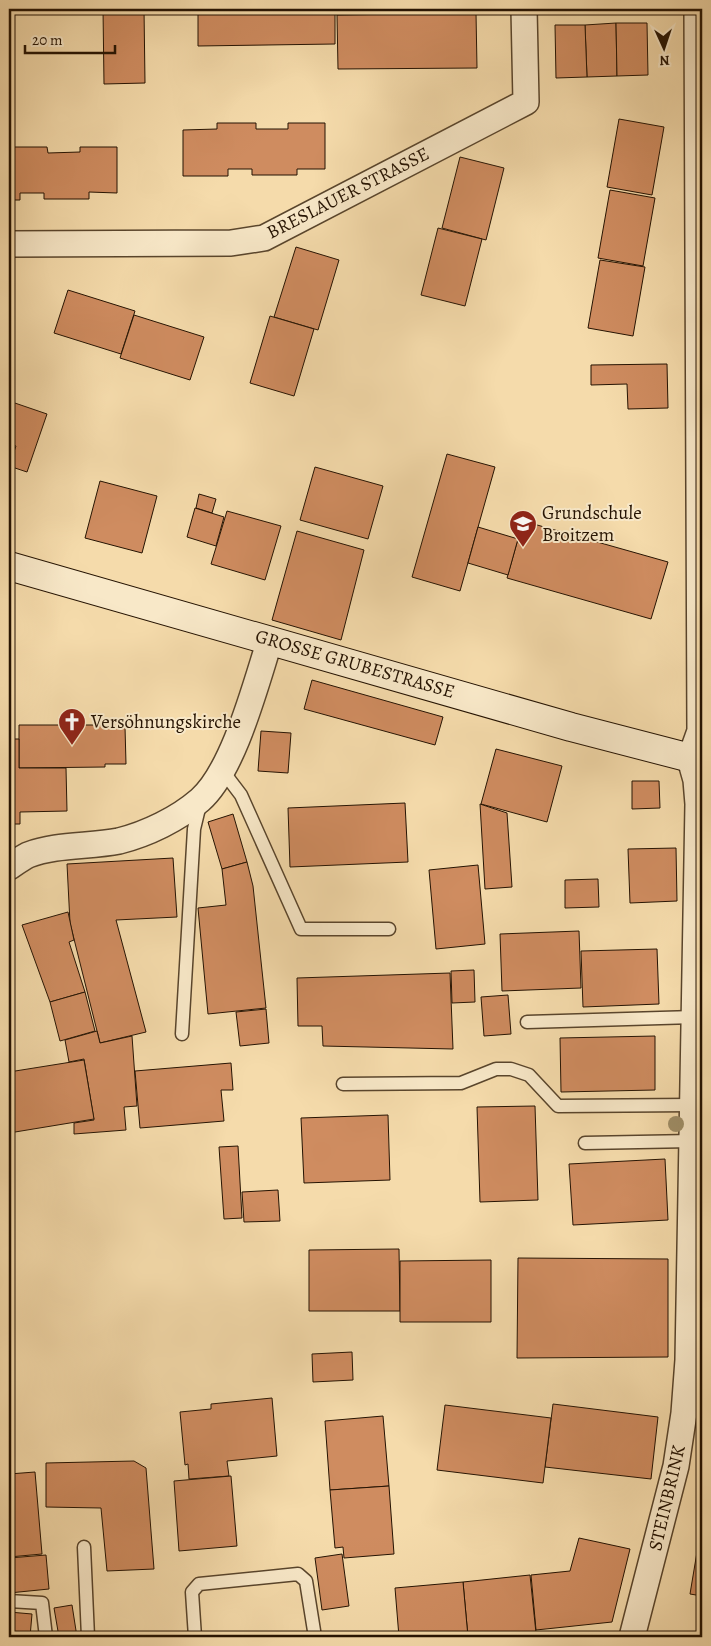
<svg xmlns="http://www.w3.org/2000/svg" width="711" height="1646" viewBox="0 0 711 1646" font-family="Alegreya,serif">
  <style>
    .building { fill: #cf8c60; stroke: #251302 }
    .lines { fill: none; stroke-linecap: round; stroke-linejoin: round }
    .lane-casing { stroke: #59452c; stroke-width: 15 }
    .street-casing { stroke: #59452c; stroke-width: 28 }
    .secondary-casing { stroke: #251302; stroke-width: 30 }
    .lane { stroke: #f8e8c8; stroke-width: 12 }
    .street { stroke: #f8e8c8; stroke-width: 25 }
    .secondary { stroke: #f8e8c8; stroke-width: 28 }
    .tree { fill: #a08f68 }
    .labels { text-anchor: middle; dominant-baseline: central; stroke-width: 4; stroke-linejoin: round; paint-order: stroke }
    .street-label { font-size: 19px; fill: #251302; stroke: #f8e8c8 }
    .poi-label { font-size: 19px; fill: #251302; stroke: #f8e8c8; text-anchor: start }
  </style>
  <rect width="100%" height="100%" fill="#f5dbab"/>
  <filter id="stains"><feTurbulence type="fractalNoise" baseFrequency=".004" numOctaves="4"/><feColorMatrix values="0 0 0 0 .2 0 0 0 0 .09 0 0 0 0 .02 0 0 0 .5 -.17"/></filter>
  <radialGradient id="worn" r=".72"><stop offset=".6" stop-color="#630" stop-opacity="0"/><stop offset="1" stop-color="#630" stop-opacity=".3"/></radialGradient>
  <g class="building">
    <polygon points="103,9 144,9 145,83 104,84"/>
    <polygon points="198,9 335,9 335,44 198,46"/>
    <polygon points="476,13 477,68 338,69 337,15"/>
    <polygon points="616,23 617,76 587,77 585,25"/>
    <polygon points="616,23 647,23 648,75 617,76"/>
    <polygon points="555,25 585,25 587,77 556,78"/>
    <polygon points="619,119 664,127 652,195 607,187"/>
    <polygon points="217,123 256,123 256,129 288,129 288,123 325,123 325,169 297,169 297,175 252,175 252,169 228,169 228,176 183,176 183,130 217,129"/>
    <polygon points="9,147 47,147 48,153 80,152 80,147 117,147 117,193 89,192 89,199 44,199 44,193 20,193 20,200 9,200"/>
    <polygon points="460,157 504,168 486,240 442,228"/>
    <polygon points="610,190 655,198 643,266 598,258"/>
    <polygon points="438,228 482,239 465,306 421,295"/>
    <polygon points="296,247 339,260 318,330 274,317"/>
    <polygon points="600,260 645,267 633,336 588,328"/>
    <polygon points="68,290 135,311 121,354 54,333"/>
    <polygon points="134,315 204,337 190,380 120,358"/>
    <polygon points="270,316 314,329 294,396 250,383"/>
    <polygon points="667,364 668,408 628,409 627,384 591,385 591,365"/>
    <polygon points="9,401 47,414 27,472 9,466 16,446 9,444"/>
    <polygon points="447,454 495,467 460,591 412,577"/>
    <polygon points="315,467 383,486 368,539 300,520"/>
    <polygon points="100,481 157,496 142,553 85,538"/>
    <polygon points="199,494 216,499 212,513 196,508"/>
    <polygon points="195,508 224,517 216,546 187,537"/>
    <polygon points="227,511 281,526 265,580 211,564"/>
    <polygon points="523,521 668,562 651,619 507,578"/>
    <polygon points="478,527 518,539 508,575 468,563"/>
    <polygon points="297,531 364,550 341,640 272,620"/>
    <rect x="9" y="633" width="5" height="70"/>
    <polygon points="312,680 443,717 435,745 304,709"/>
    <polygon points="19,725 105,725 104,728 125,727 126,764 105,764 105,767 19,768"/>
    <polygon points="261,731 291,733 288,773 258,771"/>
    <polygon points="9,739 19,739 19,768 66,768 67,811 20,812 20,824 9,824"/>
    <polygon points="496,749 562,766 547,822 481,804"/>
    <polygon points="632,781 659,781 660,808 632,809"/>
    <polygon points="405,803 408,862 290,867 288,808"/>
    <polygon points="480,804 507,813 512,887 485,889"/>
    <polygon points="233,814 247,862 222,869 208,822"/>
    <polygon points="676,848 677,901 630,903 628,849"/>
    <polygon points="173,858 177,917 116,920 146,1032 100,1043 70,923 67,864"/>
    <polygon points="247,862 253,886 266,1008 208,1014 198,908 226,905 222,869"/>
    <polygon points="478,865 485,944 436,949 429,870"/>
    <polygon points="598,879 599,907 565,908 565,880"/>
    <polygon points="68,912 74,940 69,942 85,992 50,1002 22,925"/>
    <polygon points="579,931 581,988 502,991 500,934"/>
    <polygon points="657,949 659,1004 583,1007 581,951"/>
    <polygon points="474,970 475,1002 452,1003 451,971"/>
    <polygon points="450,973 453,1049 323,1046 322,1026 298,1026 297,978"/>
    <polygon points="85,992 95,1031 60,1041 50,1002"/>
    <polygon points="508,995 511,1034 484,1036 481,997"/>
    <polygon points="266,1009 269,1043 240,1046 236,1012"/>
    <polygon points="97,1031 100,1043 132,1036 137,1106 124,1107 126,1130 74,1134 74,1123 94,1120 84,1059 69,1062 65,1040"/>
    <polygon points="655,1036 655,1090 561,1092 560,1038"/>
    <polygon points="84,1060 94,1119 9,1133 9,1072"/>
    <polygon points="231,1063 233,1090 221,1090 224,1121 140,1128 135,1071"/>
    <polygon points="535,1106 538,1200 480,1202 477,1107"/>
    <polygon points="388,1115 390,1180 304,1183 301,1118"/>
    <polygon points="238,1146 242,1218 224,1219 219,1147"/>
    <polygon points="665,1159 668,1220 573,1225 569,1164"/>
    <polygon points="278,1190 280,1221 244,1222 242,1192"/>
    <polygon points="399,1249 400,1311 309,1311 309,1250"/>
    <polygon points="518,1258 668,1259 668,1357 517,1358"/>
    <polygon points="491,1260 491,1322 400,1322 400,1261"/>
    <polygon points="352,1352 353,1380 313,1382 312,1354"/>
    <polygon points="272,1398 277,1456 227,1461 229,1476 189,1479 188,1464 185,1465 180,1412 211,1409 211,1404"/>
    <polygon points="553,1404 658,1417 651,1479 545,1467"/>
    <polygon points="445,1405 551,1418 543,1483 437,1470"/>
    <polygon points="383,1416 389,1486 330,1490 325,1421"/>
    <polygon points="134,1461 146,1468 154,1569 107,1571 101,1508 46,1507 46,1463"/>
    <polygon points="35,1472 42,1554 9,1557 9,1474"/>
    <polygon points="231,1476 237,1546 179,1551 174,1481"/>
    <polygon points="389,1486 394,1554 344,1558 343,1547 335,1548 330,1490"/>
    <polygon points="579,1538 630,1549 612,1622 536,1630 531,1575 570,1571"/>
    <polygon points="698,1546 702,1546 702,1596 690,1594"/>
    <polygon points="342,1554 349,1606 322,1610 315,1558"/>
    <polygon points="46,1555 49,1589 9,1593 9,1558"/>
    <polygon points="530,1575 536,1633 468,1637 463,1582"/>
    <polygon points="463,1582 468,1637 399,1637 395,1588"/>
    <polygon points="72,1605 77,1637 59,1637 54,1608"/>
    <polygon points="9,1612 32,1614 30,1637 9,1637"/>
  </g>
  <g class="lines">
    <defs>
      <g id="lane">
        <polyline points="222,770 241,795 301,929 389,929"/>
        <polyline points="527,1022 694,1017"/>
        <polyline points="182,1034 194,829 200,804"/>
        <polyline points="343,1084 461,1083 496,1069 511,1069 529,1075 558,1106 693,1105"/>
        <polyline points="585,1143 692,1141"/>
        <polyline points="84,1547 88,1637"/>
        <polyline points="9,1601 42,1603 46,1637"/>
        <polyline points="195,1637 192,1592 199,1584 298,1574 306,1581 315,1637"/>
      </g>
      <g id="street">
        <polyline points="9,244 231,243 264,238 526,102 524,9"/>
        <path d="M9 867C15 863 22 858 28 855 57 844 89 847 119 841 147 834 178 819 200 800 234 770 256 683 270 640"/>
        <polyline points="632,1637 676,1466 684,1413 688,1360 698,804 696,780 690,759 700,731 697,9"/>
      </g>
      <polyline id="secondary" points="9,566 571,727 702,761"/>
    </defs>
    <use href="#lane" class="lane-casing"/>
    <use href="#street" class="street-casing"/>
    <use href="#secondary" class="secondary-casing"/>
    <use href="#lane" class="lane"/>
    <use href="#street" class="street"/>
    <use href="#secondary" class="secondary"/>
  </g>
  <circle class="tree" cx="676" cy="1124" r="8"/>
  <defs>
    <symbol id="school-pin" viewBox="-11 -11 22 30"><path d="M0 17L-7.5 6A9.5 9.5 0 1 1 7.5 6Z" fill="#8f2418" stroke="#f8e8c8"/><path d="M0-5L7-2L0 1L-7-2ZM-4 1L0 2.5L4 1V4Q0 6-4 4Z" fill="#fff"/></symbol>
    <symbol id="church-pin" viewBox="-11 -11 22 30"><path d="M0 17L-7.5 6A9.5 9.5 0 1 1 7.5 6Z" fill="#8f2418" stroke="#f8e8c8"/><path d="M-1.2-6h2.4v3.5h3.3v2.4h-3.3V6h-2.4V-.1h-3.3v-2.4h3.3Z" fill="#fff"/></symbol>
  </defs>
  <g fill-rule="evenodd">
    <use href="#school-pin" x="507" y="508" width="32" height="43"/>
    <use href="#church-pin" x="56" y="706" width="32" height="43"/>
  </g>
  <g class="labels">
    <g class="street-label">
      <text transform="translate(348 193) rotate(-27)">BRESLAUER STRASSE</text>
      <text transform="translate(355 664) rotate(16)">GROSSE GRUBESTRASSE</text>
      <text transform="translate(667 1498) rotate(-77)">STEINBRINK</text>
    </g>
    <g class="poi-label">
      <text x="542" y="513">Grundschule<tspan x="542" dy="22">Broitzem</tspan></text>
      <text x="91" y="722">Versöhnungskirche</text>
    </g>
  </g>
  <rect width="711" height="1646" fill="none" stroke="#f5dbab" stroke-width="30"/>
  <rect x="10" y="10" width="691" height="1626" fill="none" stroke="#251302" stroke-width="2.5"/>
  <rect x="15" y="15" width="681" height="1616" fill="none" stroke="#251302"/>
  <g transform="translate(664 48) rotate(177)" stroke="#f8e8c8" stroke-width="4" paint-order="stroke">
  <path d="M0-4L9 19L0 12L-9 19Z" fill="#251302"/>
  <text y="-8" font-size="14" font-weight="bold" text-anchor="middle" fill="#251302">N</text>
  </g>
  <path d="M25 45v8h90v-8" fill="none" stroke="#251302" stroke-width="2.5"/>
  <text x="32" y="45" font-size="15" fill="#251302" stroke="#f8e8c8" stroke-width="4" paint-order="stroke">20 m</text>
  <rect width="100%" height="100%" filter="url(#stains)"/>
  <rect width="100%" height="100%" fill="url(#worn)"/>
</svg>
